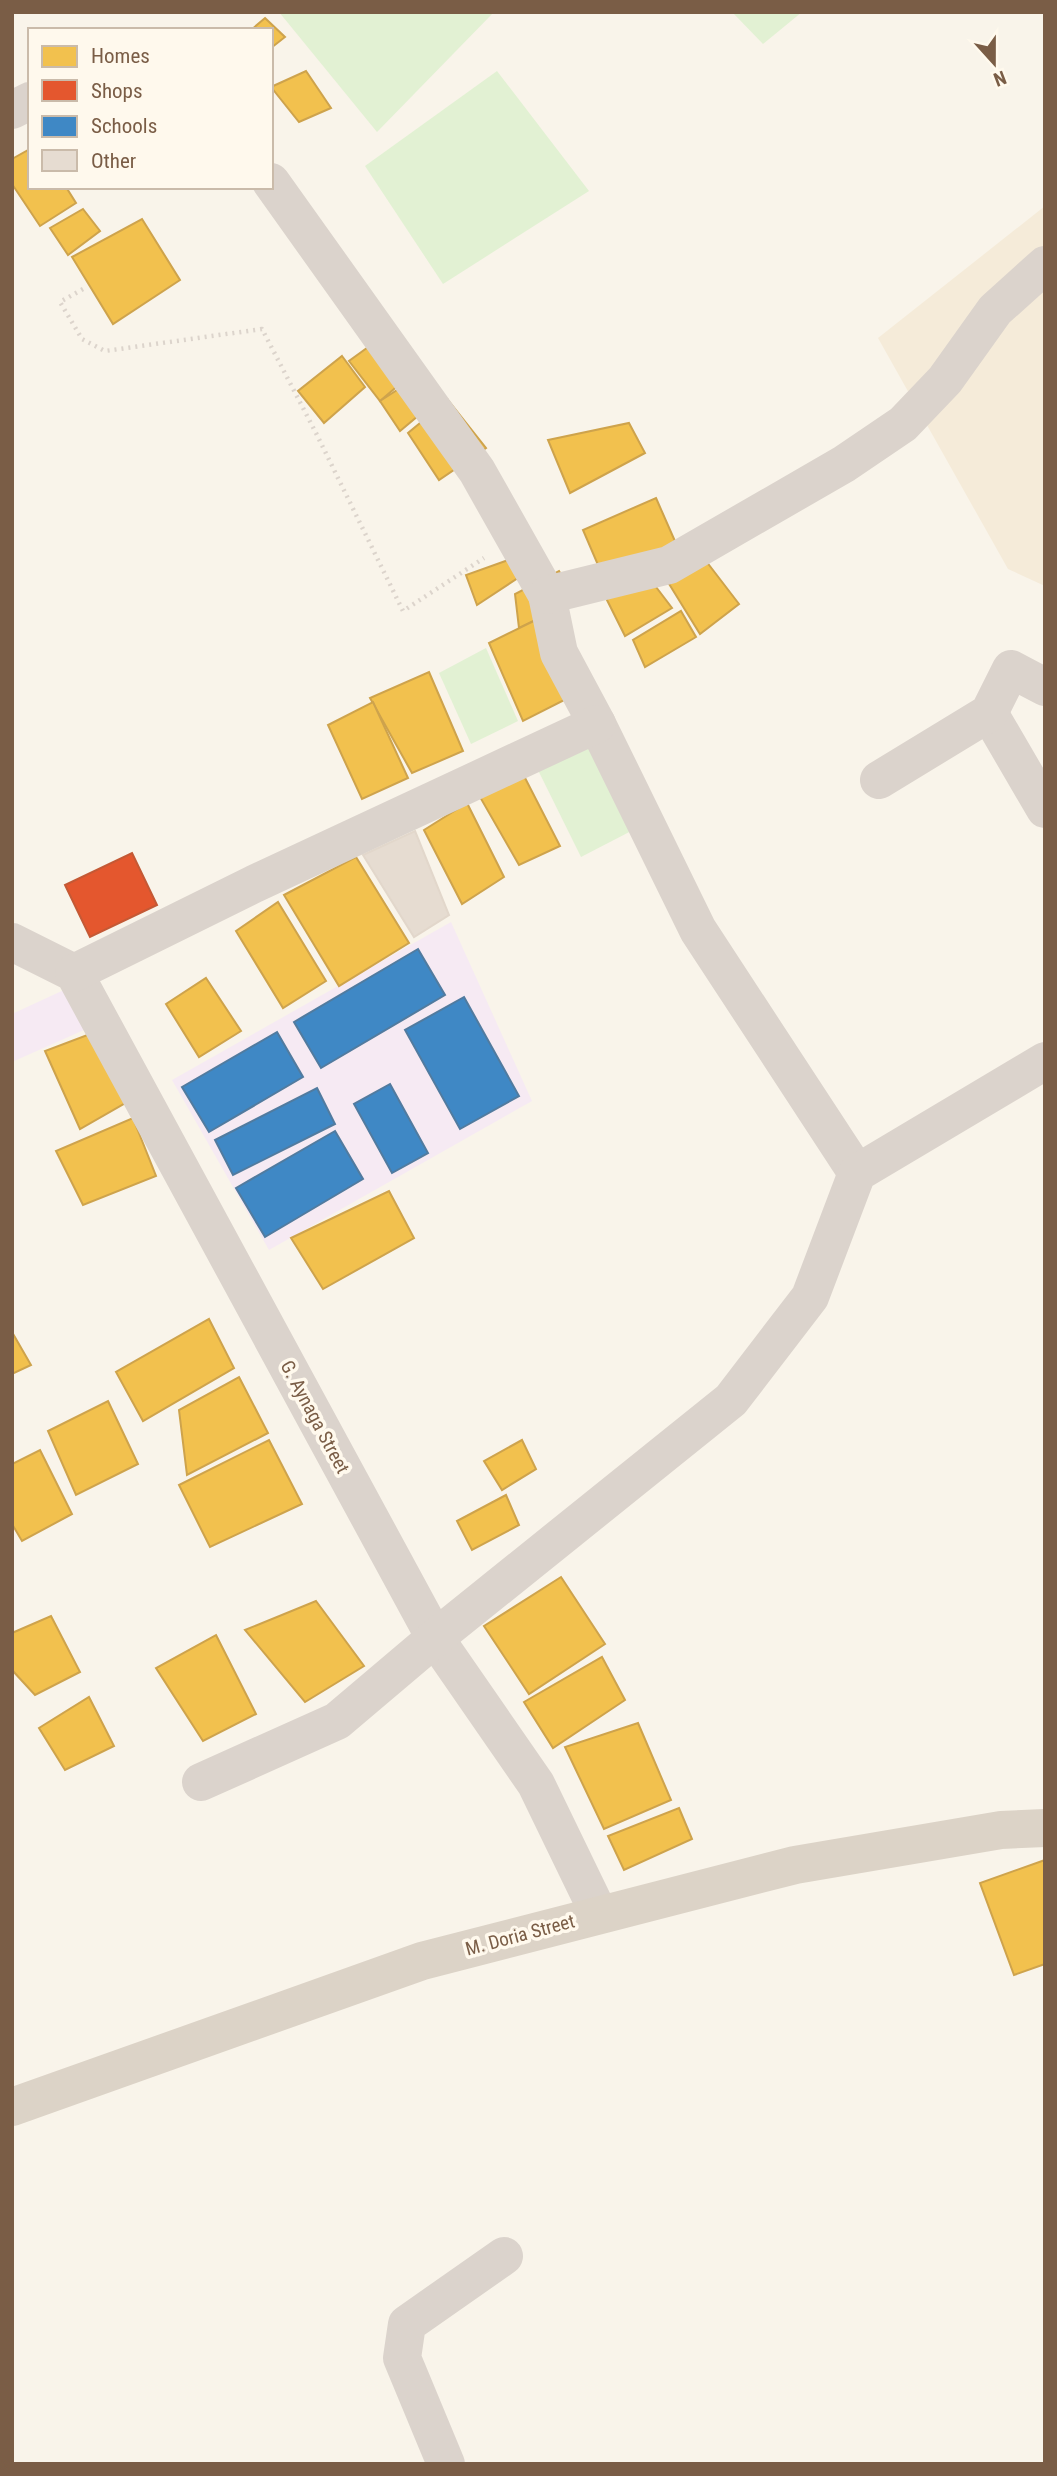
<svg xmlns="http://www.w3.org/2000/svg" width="1057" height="2476" viewBox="0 0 1057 2476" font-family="'Roboto Condensed',sans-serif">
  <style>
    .residential { fill: #f5ebd9 }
    .education { fill: #f6eaf3 }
    .green { fill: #e2f1d3 }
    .homes { fill: #f2c14e; stroke: #cea34c; stroke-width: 2 }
    .shops { fill: #e4572e; stroke: #c45935; stroke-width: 2 }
    .schools { fill: #3f88c5; stroke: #517b9f; stroke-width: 2 }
    .building { fill: #e6dcd1; stroke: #e2d7cb; stroke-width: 2 }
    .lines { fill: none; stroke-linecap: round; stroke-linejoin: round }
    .path { stroke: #dcd4cc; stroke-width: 4.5; stroke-dasharray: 2 5; stroke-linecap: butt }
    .minor { stroke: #dbd3cc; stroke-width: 38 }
    .major { stroke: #dcd3c7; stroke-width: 38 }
    .labels { text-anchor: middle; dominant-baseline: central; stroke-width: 7; stroke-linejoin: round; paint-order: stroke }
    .street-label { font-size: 19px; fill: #7a5d46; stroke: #fff9ed }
  </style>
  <rect width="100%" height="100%" fill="#f9f4ea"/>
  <polygon class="residential" points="1045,206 1045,586 1008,569 878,338"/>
  <g class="education">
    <polygon points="451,922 532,1101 269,1250 172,1080"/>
    <polygon points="79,983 93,1026 12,1062 12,1014"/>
  </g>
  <g class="green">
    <polygon points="279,12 494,12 377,132"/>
    <polygon points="732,12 802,12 763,44"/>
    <polygon points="497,71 589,191 443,284 365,166"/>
    <polygon points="486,648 518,721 471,744 439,673"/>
    <polygon points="598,739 639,827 581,857 536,766"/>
  </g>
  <g class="homes">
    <polygon points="265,18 285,37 271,48 271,30 251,30"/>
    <polygon points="306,71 331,108 299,122 271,87"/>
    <polygon points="30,149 30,187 66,187 76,203 40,226 12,184 12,159"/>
    <polygon points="83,209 100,231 68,255 50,228"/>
    <polygon points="142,219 180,280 113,324 72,257"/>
    <polygon points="393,329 422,365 380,401 349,361"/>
    <polygon points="342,356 365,387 324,423 298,391"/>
    <polygon points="425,372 443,395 400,431 380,401"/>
    <polygon points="448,400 486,448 439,480 408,433"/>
    <polygon points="629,423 645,453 570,493 548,440"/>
    <polygon points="656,498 678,548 604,579 583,530"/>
    <polygon points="514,558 524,574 477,605 466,575"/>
    <polygon points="706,561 739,604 700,634 666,579"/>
    <polygon points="559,571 575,601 519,628 515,594"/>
    <polygon points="653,583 672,608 625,636 606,598"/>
    <polygon points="681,611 696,637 645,667 633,640"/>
    <polygon points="548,614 584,690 523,721 489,643"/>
    <polygon points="429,672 463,751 412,773 370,698"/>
    <polygon points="373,702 408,778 362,799 328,725"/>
    <polygon points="523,774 560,846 519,865 480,797"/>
    <polygon points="467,803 504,877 462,904 424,830"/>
    <polygon points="356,857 409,943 339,986 284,895"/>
    <polygon points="278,902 326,981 283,1008 236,931"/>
    <polygon points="206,978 241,1031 199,1057 166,1004"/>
    <polygon points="98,1031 134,1098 80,1129 45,1051"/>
    <polygon points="133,1118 156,1176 83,1205 56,1151"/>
    <polygon points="389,1191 414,1238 323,1289 291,1238"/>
    <polygon points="209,1319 234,1368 143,1421 116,1372"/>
    <polygon points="12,1332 31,1365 12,1374"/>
    <polygon points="239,1377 268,1433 187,1475 179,1410"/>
    <polygon points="108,1401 138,1464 76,1495 48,1431"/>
    <polygon points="269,1440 302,1504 210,1547 179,1485"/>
    <polygon points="522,1440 536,1469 502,1490 484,1461"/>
    <polygon points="40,1450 72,1514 22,1541 12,1524 12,1464"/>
    <polygon points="506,1495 519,1525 472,1550 457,1521"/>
    <polygon points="561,1577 605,1644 529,1694 484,1626"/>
    <polygon points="316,1601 364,1666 305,1702 245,1630"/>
    <polygon points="51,1616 80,1672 35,1695 12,1670 12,1633"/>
    <polygon points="216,1635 256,1714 203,1741 156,1668"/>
    <polygon points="602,1657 625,1700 553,1748 524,1702"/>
    <polygon points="89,1697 114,1746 65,1770 39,1728"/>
    <polygon points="638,1723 671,1800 604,1829 565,1747"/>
    <polygon points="679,1808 692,1839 624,1870 608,1836"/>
    <polygon points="1045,1860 1045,1964 1014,1975 980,1883"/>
  </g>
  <polygon class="shops" points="132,853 157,905 90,937 65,885"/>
  <g class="schools">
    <polygon points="418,949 445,995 321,1068 294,1022"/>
    <polygon points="464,997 519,1096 460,1129 405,1030"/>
    <polygon points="277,1032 303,1077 209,1132 182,1087"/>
    <polygon points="390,1084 428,1153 392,1173 354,1104"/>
    <polygon points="317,1088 335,1124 233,1175 215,1140"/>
    <polygon points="335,1131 363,1179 265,1237 236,1188"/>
  </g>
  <polygon class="building" points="415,831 449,915 414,937 363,855"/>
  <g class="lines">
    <polyline class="path" points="83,289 60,302 82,339 105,351 262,329 316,433 403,611 484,558"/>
    <g class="minor">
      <polyline points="12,110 30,101"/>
      <polyline points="271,182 477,471 547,595 559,653 597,724 698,930 857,1173"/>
      <polyline points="547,595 669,565 844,464 903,424 945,380 995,310 1045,265"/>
      <polyline points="989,713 1045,809"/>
      <polyline points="879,780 989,713 1011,669 1045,687"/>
      <polyline points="12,942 74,973 435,1638 536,1784 599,1914"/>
      <polyline points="74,973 254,884 597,724"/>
      <polyline points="201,1782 337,1721 435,1638 731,1400 810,1297 857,1173 1045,1061"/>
      <polyline points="446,2464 402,2358 407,2324 504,2256"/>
    </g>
    <polyline class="major" points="12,2107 422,1961 795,1865 1001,1830 1045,1828"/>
  </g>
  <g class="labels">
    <g class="street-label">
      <text transform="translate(315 1417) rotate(62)">G. Aynaga Street</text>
      <text transform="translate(520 1935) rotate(-15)">M. Doria Street</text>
    </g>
  </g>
  <rect width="1057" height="2476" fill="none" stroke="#7a5d46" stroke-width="28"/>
  <rect x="28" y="28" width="245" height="161" fill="#fff9ed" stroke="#cabbaa" stroke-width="2"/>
  <rect x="42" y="46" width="35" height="21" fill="#f2c14e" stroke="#cabbaa" stroke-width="2"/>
  <text x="91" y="63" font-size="21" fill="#7a5d46">Homes</text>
  <rect x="42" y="80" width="35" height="21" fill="#e4572e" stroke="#cabbaa" stroke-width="2"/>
  <text x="91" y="98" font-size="21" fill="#7a5d46">Shops</text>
  <rect x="42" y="116" width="35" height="21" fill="#3f88c5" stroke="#cabbaa" stroke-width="2"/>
  <text x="91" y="133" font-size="21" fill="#7a5d46">Schools</text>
  <rect x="42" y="150" width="35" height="21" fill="#e6dcd1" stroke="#cabbaa" stroke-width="2"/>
  <text x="91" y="168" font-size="21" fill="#7a5d46">Other</text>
  <g transform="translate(994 63) rotate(159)" stroke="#fff9ed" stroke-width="5" paint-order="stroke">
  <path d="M0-5L12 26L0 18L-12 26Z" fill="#7a5d46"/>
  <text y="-10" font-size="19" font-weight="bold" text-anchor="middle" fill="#7a5d46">N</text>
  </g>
</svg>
